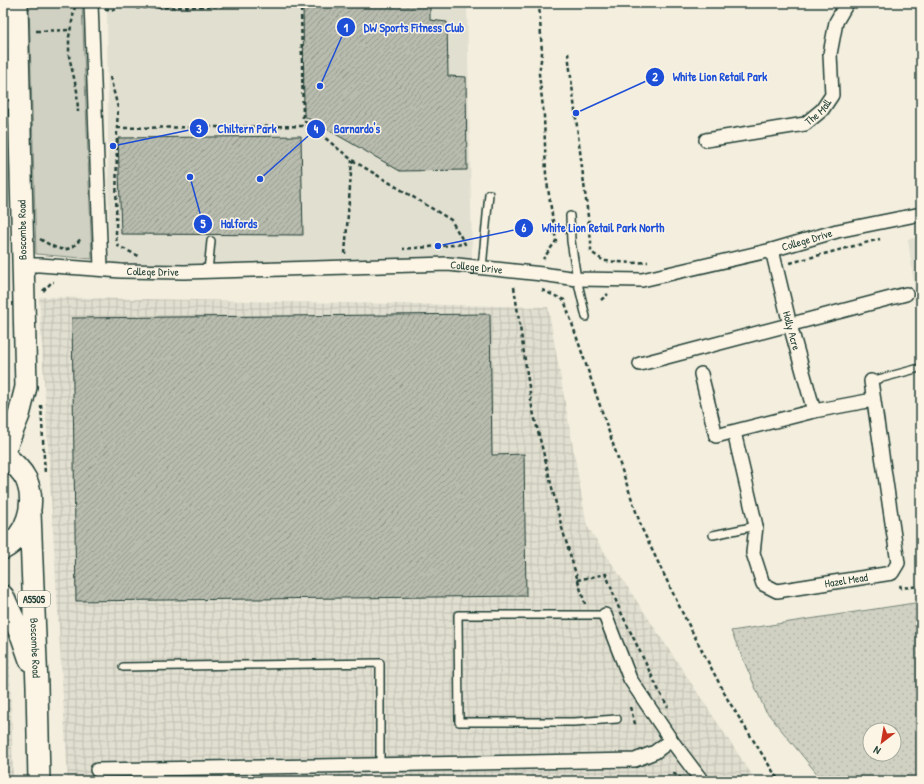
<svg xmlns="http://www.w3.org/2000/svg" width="924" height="784" viewBox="0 0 924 784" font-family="'Patrick Hand',sans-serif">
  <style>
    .built { fill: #e1dfd0 }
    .industrial { fill: url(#industrial-grid) }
    .grass { fill: #d0d1c2; stroke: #78877b }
    .park { fill: url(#park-dots); stroke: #78877b; fill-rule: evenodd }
    .building { fill: url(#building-hatch); stroke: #1f3d34 }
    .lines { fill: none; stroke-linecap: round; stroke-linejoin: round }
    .lane-casing { stroke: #1f3d34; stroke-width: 10 }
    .street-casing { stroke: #1f3d34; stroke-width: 16 }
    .primary-casing { stroke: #1f3d34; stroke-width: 24 }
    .path { stroke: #1f3d34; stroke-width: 2.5; stroke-dasharray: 4 3; stroke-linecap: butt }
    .lane { stroke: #fcf5e5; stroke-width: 7 }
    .street { stroke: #fcf5e5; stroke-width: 13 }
    .primary { stroke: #fcf5e5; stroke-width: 21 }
    .labels { text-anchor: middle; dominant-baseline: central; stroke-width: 3; stroke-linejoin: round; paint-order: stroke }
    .shield { fill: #fcf5e5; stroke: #617469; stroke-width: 1 }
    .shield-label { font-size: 10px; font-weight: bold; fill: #1f3d34 }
    .street-label { font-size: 11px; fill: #1f3d34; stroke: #fcf5e5 }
    .leader { fill: none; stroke: #1d4ed8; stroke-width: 1.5 }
    .callout-dot { fill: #1d4ed8; stroke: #fcf5e5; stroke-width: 1.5 }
    .mark-label { font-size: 12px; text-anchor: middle; font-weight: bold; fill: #fff }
    .callout-label { font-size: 12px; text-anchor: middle; font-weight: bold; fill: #1d4ed8; stroke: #fcf5e5; stroke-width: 3; stroke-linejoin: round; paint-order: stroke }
  </style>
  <defs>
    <pattern id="industrial-grid" width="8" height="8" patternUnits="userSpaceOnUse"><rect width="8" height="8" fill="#e1dfd0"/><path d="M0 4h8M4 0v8" fill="none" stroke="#c1c0b3"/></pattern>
    <pattern id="park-dots" width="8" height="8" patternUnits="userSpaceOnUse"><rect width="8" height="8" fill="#d0d1c2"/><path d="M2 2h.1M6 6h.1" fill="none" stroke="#b2b4a7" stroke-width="1.8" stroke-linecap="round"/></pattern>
    <pattern id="building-hatch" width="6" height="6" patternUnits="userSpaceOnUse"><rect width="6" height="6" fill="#b8bcae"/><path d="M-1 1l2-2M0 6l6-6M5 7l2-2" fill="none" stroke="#959a8e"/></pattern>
  </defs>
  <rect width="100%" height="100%" fill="#f3eede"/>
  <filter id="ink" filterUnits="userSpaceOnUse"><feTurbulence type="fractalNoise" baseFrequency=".025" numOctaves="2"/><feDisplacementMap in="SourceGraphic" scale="8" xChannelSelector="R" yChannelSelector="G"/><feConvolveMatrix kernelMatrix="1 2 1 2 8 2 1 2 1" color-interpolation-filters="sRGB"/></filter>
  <g filter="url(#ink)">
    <g class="built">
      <polygon points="107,3 467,3 472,259 109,268"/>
      <polygon points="921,237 921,336 908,239"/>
    </g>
    <g class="industrial">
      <polygon points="39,297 548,307 587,526 756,781 68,781"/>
      <polygon points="3,401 10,670 13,781 3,781"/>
    </g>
    <polygon class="grass" points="29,3 82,3 92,259 36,254"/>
    <path class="park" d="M921 602V781H823L765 710 731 631ZM870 730H894V754H870Z"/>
    <g class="building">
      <polygon points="303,3 430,3 430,20 447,22 448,76 466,77 467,170 400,171 304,116"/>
      <polygon points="301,136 303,235 121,234 118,138"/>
      <polygon points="490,314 492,455 524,454 526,596 76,601 72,318"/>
    </g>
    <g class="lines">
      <defs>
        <g id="lane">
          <polyline points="3,105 17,105"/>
          <polyline points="570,216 571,241 577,279 586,317"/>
          <polyline points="482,268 489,194"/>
          <polyline points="208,271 211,241"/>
          <polyline points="871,381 916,369"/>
          <polyline points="713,535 756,526"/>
          <polyline points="605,615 458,615 459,722 574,722 617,719"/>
          <polyline points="123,667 380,663 380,765"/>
        </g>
        <g id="street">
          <polyline points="91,3 101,268"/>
          <path id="s1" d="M706 140 805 124 822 110 832 95 830 54 836 22 847 3"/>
          <path id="s2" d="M772 250 790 325 814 411"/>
          <path id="s3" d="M23 265H40L121 271 184 272 448 264 542 274 577 279 642 280 772 250 837 231 921 214"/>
          <polyline points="640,364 906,294"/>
          <polyline points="701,374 716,436 814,411 873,400"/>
          <path id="s4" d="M734 432 756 526 753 553 763 584 777 591 892 573 898 563 871 381"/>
          <polyline points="605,615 630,679 671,740 702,781"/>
          <polyline points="97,770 635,760 655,752 671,740"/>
        </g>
        <g id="primary">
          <polyline points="3,454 19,415 26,387 17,3"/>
          <path d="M3 454C12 462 21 469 26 479 37 504 27 536 3 549"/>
          <path id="s5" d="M30 513 37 686 39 781"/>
          <polyline points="3,596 22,637 30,660"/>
        </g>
      </defs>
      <use href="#lane" class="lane-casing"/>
      <use href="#street" class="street-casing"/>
      <use href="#primary" class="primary-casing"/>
      <g class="path">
        <polyline points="539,3 542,53 539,74 544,116 546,175 556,241 543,259"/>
        <polyline points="75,6 69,37 69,56 77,91 78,112"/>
        <polyline points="291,6 301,5 303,120 352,160 451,220 465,244 403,249"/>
        <polyline points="136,8 272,5"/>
        <polyline points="105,9 118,10"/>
        <polyline points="36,31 70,30"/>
        <polyline points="568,53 591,241 591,252 604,261 634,263 648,262"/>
        <polyline points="110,77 118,108 117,128 116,238 118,246 139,256"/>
        <polyline points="117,128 310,126"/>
        <path d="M40 239C58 250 68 256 82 237"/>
        <polyline points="345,254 352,160"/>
        <polyline points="790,263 880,239"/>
        <polyline points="3,281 4,324"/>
        <polyline points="514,287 532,407 562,528 585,604"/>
        <polyline points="542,290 564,300 642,529 684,616 728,700 779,781"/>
        <polyline points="43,291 52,282 54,282"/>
        <polyline points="601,300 608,294"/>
        <polyline points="41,405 45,474"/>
        <polyline points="577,580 606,574 618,606 659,691 668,707"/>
        <polyline points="900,585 901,588 921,586"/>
        <polyline points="630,707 636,727"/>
        <polyline points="673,773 681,778"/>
      </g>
      <use href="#lane" class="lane"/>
      <use href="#street" class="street"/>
      <use href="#primary" class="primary"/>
    </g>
  </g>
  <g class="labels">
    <rect class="shield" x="18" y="591" width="32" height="16" rx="3"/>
    <g class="shield-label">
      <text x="34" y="599">A5505</text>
    </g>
    <g class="street-label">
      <text stroke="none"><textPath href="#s1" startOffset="118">The Mall</textPath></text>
      <text transform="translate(22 230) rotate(-91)">Boscombe Road</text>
      <text stroke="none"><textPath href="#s3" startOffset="790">College Drive</textPath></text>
      <text stroke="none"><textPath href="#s3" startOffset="454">College Drive</textPath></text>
      <text stroke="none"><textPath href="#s3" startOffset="130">College Drive</textPath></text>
      <text stroke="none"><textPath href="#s2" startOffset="83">Holly Acre</textPath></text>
      <text stroke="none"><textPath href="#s4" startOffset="242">Hazel Mead</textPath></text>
      <text stroke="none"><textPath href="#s5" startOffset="135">Boscombe Road</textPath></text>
    </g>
  </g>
  <path class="leader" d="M320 86L346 27M576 113L655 77M113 146L199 128M260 179L316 129M190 177L203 224M438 246L524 228"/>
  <g class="callout-dot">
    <circle cx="320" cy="86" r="4"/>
    <circle cx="576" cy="113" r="4"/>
    <circle cx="113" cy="146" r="4"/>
    <circle cx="260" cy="179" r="4"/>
    <circle cx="190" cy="177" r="4"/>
    <circle cx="438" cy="246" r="4"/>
    <circle cx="346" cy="27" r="10"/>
    <circle cx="655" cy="77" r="10"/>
    <circle cx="199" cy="128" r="10"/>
    <circle cx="316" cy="129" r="10"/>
    <circle cx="203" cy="224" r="10"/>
    <circle cx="524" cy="228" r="10"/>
  </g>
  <g class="mark-label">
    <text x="346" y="32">1</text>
    <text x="655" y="81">2</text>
    <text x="199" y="133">3</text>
    <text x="316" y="133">4</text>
    <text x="203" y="228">5</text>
    <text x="524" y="232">6</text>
  </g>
  <g class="callout-label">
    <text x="414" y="32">DW Sports Fitness Club</text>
    <text x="720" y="81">White Lion Retail Park</text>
    <text x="247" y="133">Chiltern Park</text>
    <text x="357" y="133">Barnardo's</text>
    <text x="239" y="228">Halfords</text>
    <text x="603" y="232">White Lion Retail Park North</text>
  </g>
  <rect width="924" height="784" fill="none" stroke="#fcf5e5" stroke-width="16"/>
  <rect x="8" y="8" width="908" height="768" fill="none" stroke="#1f3d34" stroke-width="1.5" filter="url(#ink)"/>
  <g transform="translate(882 742) rotate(211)"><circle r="19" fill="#fcf5e5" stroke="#a4ab9e"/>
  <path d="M0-3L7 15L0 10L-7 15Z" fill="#c8321e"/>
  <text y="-6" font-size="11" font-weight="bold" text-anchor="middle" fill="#1f3d34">N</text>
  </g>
</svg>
